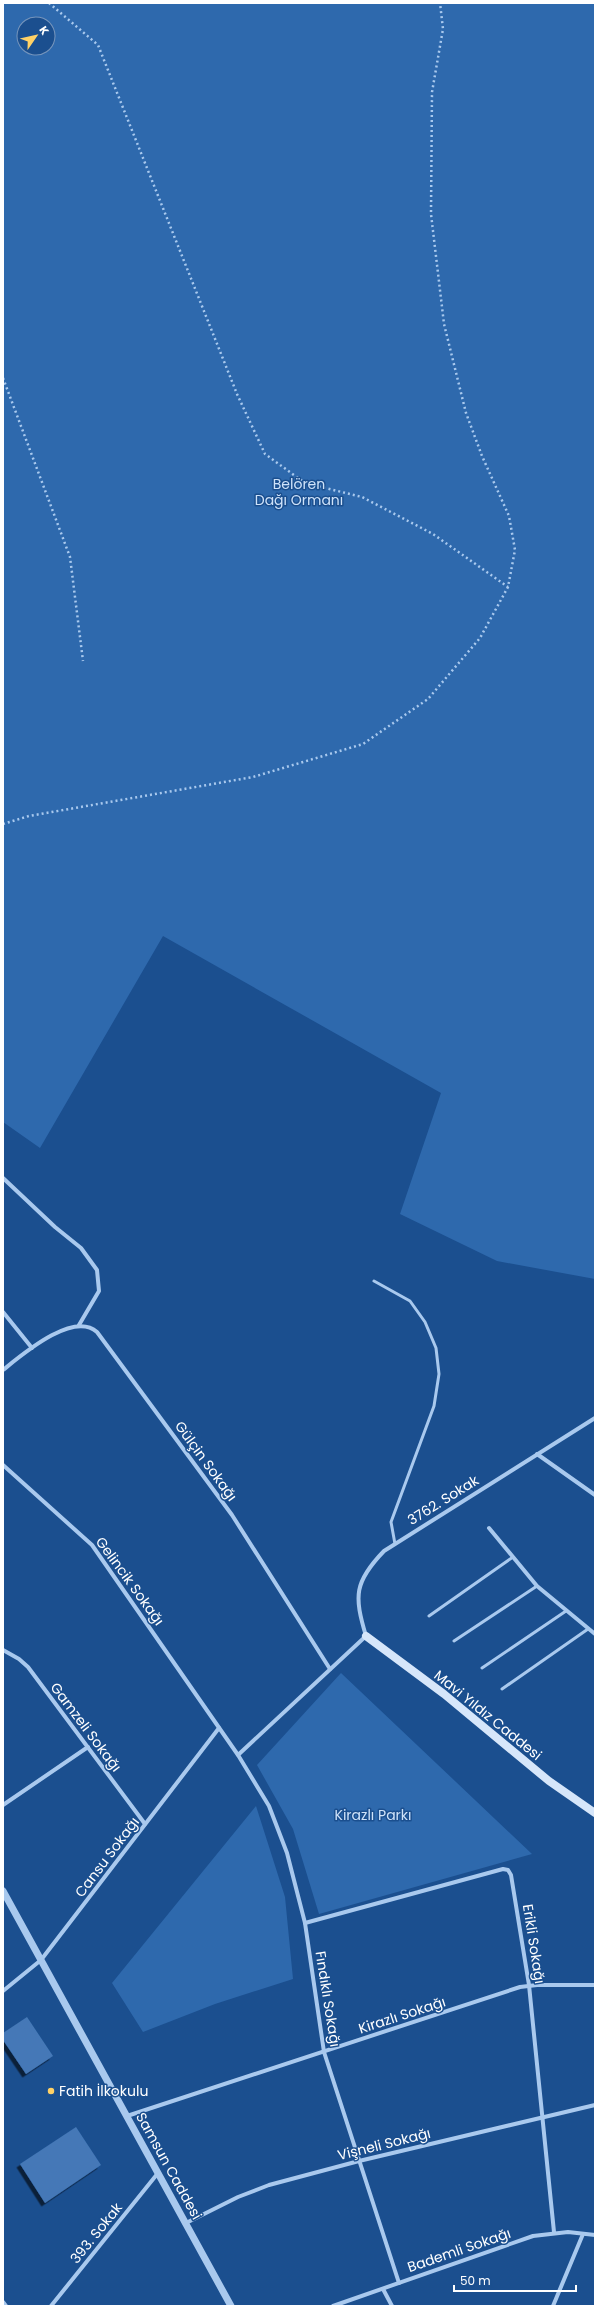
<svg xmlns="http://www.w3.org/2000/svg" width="598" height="2309" viewBox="0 0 598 2309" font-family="Poppins,sans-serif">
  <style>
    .green { fill: #2e69ad; fill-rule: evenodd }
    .building { fill: #4478b7; filter: url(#shadow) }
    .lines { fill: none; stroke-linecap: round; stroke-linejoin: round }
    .path { stroke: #a9c9ee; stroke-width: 2.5; stroke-dasharray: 2 3; stroke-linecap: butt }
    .service { stroke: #a9c9ee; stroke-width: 3 }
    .minor { stroke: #a9c9ee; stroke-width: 4 }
    .tertiary { stroke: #a9c9ee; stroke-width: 7 }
    .secondary { stroke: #d6e6fa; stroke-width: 8 }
    .poi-dot { fill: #ffd166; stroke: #1b4f8f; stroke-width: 1.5 }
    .labels { text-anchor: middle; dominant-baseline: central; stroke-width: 3; stroke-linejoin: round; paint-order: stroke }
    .park-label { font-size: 14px; fill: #cfe3fa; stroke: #1b4f8f }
    .street-label { font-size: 14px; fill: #fff; stroke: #1b4f8f }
    .poi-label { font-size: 14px; fill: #fff; stroke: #1b4f8f; text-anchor: start }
  </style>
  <defs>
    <filter id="shadow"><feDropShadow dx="-3.5" dy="3.5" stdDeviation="0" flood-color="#0009"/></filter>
  </defs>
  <rect width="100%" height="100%" fill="#1b4f8f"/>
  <g class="green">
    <path d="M3 3H595V1279L497 1261 400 1214 441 1093 163 936 40 1148 3 1122ZM24 24H48V48H24Z"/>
    <polygon points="341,1673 532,1854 319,1914 293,1829 257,1765"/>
    <polygon points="256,1806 285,1897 293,1979 215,2004 143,2032 112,1983"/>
  </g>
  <g class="building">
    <polygon points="27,2017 53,2056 26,2074 3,2040 3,2033"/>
    <polygon points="76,2127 101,2165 45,2203 20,2164"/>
  </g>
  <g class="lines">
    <g class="path">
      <polyline points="49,3 98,45 237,394 265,454 305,483 362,497 433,534 508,587"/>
      <polyline points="3,378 70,557 83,661"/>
      <polyline points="3,824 29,816 253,777 363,744 428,699 480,638 508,587 515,550 509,516 482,456 466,413 444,324 431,214 432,92 443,29 440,3"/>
    </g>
    <g class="service">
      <polyline points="374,1281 410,1301 425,1322 436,1348 439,1374 434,1406 391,1522 395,1544"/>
      <polyline points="429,1616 513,1557"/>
      <polyline points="454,1641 537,1586"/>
      <polyline points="482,1668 566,1611"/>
      <polyline points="502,1689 588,1629"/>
    </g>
    <g class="minor">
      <polyline points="3,1178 55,1227 81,1248 97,1270 99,1291 79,1325"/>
      <polyline points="3,1312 32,1348"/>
      <path d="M3 1370C23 1354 73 1311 97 1332L232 1515 330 1669"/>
      <polyline points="537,1454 595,1495"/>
      <polyline points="3,1465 92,1545 238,1755 269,1806 287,1853 305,1923 324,2052 399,2283"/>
      <polyline points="489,1528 537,1586 595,1634"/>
      <polyline points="3,1650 19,1659 28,1667 145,1824"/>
      <path d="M238 1755 366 1636C354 1596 354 1582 384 1551L595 1418"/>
      <polyline points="3,1805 88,1747"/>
      <polyline points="305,1923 503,1869 508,1870 511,1875 529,1985 554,2232"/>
      <polyline points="3,1991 41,1960 219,1728"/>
      <polyline points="127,2116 520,1987 537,1985 595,1985"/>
      <polyline points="186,2223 238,2197 269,2185 359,2161 595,2105"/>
      <polyline points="383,2289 392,2306"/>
      <polyline points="3,2302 6,2306"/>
      <polyline points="51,2306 158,2173"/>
      <polyline points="333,2306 533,2236 568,2232 595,2235"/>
      <polyline points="553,2306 583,2234"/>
    </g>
    <polyline class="tertiary" points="3,1891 231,2306"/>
    <polyline class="secondary" points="366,1636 444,1694 549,1781 595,1813"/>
  </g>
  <circle class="poi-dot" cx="51" cy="2091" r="4"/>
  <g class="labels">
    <g class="park-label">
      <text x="299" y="484">Belören<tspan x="299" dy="16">Dağı Ormanı</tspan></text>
      <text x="373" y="1815">Kirazlı Parkı</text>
    </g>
    <g class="street-label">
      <text transform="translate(206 1461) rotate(54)">Gülçin Sokağı</text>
      <text transform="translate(443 1500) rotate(-32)">3762. Sokak</text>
      <text transform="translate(130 1581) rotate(54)">Gelincik Sokağı</text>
      <text transform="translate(488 1715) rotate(39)">Mavi Yıldız Caddesi</text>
      <text transform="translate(86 1727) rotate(53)">Gamzeli Sokağı</text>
      <text transform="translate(107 1857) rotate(-53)">Cansu Sokağı</text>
      <text transform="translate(534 1944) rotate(81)">Erikli Sokağı</text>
      <text transform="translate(328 1999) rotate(81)">Fındıklı Sokağı</text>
      <text transform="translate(402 2015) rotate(-18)">Kirazlı Sokağı</text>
      <text transform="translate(384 2144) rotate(-14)">Vişneli Sokağı</text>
      <text transform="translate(169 2166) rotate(61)">Samsun Caddesi</text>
      <text transform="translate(96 2233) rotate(-51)">393. Sokak</text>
      <text transform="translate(459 2250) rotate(-19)">Bademli Sokağı</text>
    </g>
    <g class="poi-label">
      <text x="59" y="2091">Fatih İlkokulu</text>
    </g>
  </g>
  <rect width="598" height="2309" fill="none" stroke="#ffffff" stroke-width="8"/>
  <g transform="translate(36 36) rotate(56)"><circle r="19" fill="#1b4f8f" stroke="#7695bc"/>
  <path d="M0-3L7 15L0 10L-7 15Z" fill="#ffd166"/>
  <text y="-6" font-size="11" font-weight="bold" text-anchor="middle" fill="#ffffff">K</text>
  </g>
  <path d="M454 2285v6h122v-6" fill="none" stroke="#ffffff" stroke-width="2"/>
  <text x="460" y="2285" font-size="12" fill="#ffffff" stroke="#1b4f8f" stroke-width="3" paint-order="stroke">50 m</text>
</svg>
